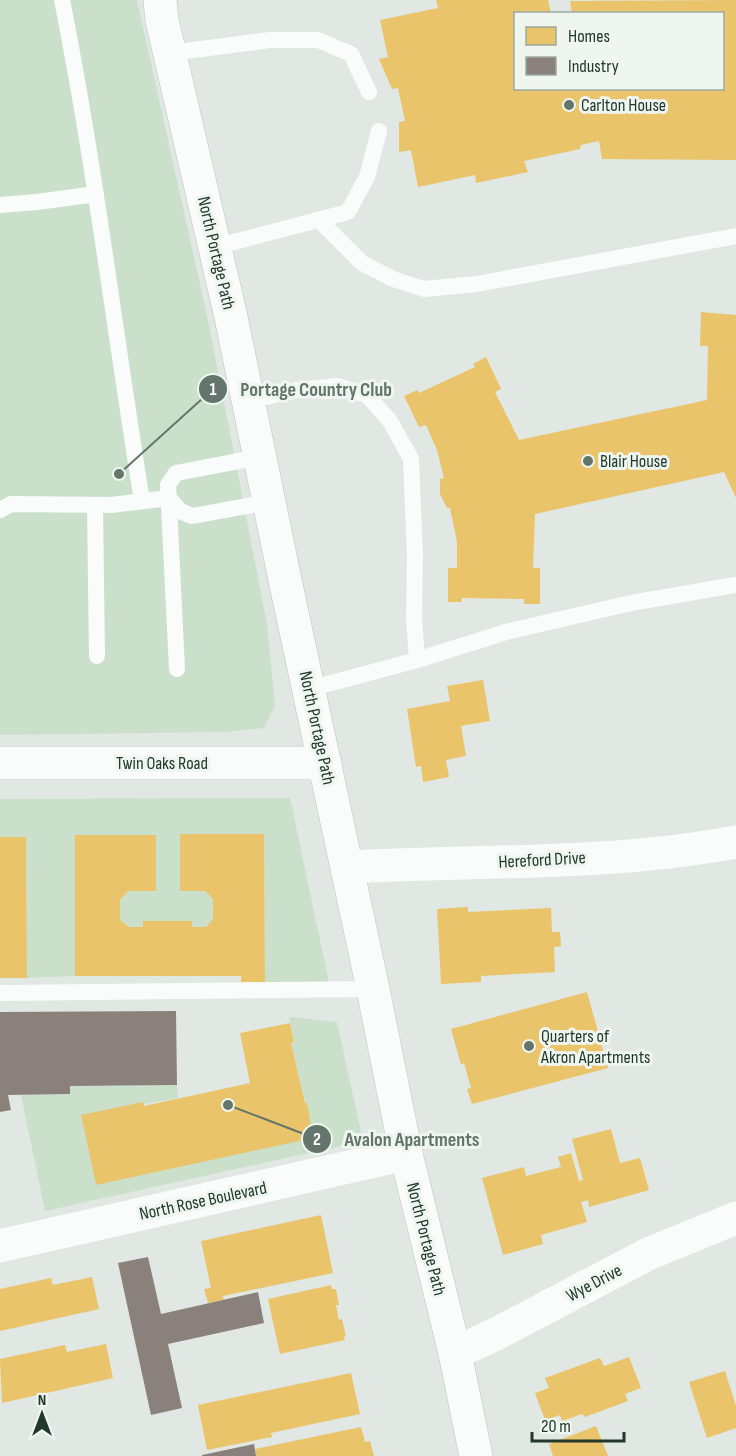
<svg xmlns="http://www.w3.org/2000/svg" width="736" height="1456" viewBox="0 0 736 1456" font-family="'Sofia Sans Condensed',sans-serif">
  <style>
    .green { fill: #cbe0cb }
    .homes { fill: #e9c46a }
    .industry { fill: #8a817c }
    .lines { fill: none; stroke-linecap: round; stroke-linejoin: round }
    .secondary-casing { stroke: #bbc3bd; stroke-width: 34 }
    .lane { stroke: #fafbfb; stroke-width: 16 }
    .street { stroke: #fafbfb; stroke-width: 33 }
    .secondary { stroke: #fafbfb; stroke-width: 33 }
    .poi-dot { fill: #64756b; stroke: #eff6f0; stroke-width: 2 }
    .labels { text-anchor: middle; dominant-baseline: central; stroke-width: 6; stroke-linejoin: round; paint-order: stroke }
    .poi-label { font-size: 18px; fill: #21382b; stroke: #eff6f0; text-anchor: start }
    .street-label { font-size: 18px; fill: #21382b; stroke: #eff6f0 }
    .leader { fill: none; stroke: #64756b; stroke-width: 2 }
    .callout-dot { fill: #64756b; stroke: #eff6f0; stroke-width: 2 }
    .mark-label { font-size: 18px; text-anchor: middle; font-weight: bold; fill: #fff }
    .callout-label { font-size: 20px; text-anchor: middle; font-weight: bold; fill: #64756b; stroke: #eff6f0; stroke-width: 6; stroke-linejoin: round; paint-order: stroke }
  </style>
  <rect width="100%" height="100%" fill="#e1e7e2"/>
  <g class="green">
    <polygon points="0,0 137,0 209,325 267,624 275,705 264,728 224,732 0,735"/>
    <polygon points="290,798 329,982 265,982 264,834 180,835 180,890 205,891 213,899 213,919 206,927 192,927 191,921 144,921 143,927 129,927 120,920 120,900 128,891 155,891 75,836 75,976 27,978 26,837 0,837 0,799"/>
    <polygon points="289,1017 337,1022 363,1141 45,1211 21,1095 70,1094 70,1086 177,1085 178,1098 81,1116 96,1185 310,1121 291,1043 294,1042"/>
  </g>
  <g class="homes">
    <polygon points="436,0 548,0 551,14 516,14 516,88 722,88 722,14 572,14 570,1 736,0 736,160 602,159 599,141 581,145 580,149 524,161 528,172 476,183 475,175 418,187 411,150 399,152 399,122 405,121 398,88 392,89 379,59 388,57 380,20 438,8"/>
    <polygon points="701,312 736,315 736,498 724,472 535,514 533,568 540,568 540,604 524,604 524,599 462,598 462,602 448,602 448,568 457,568 457,542 450,508 447,508 440,494 440,479 444,478 437,450 426,425 419,427 404,396 417,390 419,393 475,367 473,364 486,357 501,389 495,392 519,440 707,400 708,346 700,346"/>
    <polygon points="483,680 490,721 461,726 466,756 446,760 449,777 423,782 421,766 416,767 407,709 450,701 447,686"/>
    <polygon points="180,834 264,834 265,982 241,982 241,976 75,976 75,835 156,835 156,891 128,891 120,900 120,920 129,927 143,927 143,921 192,921 192,927 206,927 213,919 213,899 205,891 180,891"/>
    <polygon points="0,837 26,837 27,978 0,978"/>
    <polygon points="468,907 468,912 551,908 552,932 560,932 561,946 554,947 555,972 481,976 481,982 441,984 437,909"/>
    <polygon points="587,992 608,1068 472,1104 467,1089 471,1088 464,1063 461,1065 451,1029"/>
    <polygon points="290,1023 294,1042 291,1043 305,1103 307,1103 313,1138 96,1185 81,1115 143,1102 144,1106 250,1083 240,1033"/>
    <polygon points="611,1129 620,1163 640,1158 649,1190 589,1207 588,1200 581,1202 587,1222 541,1235 543,1244 503,1255 482,1178 524,1167 526,1176 561,1167 558,1157 571,1153 579,1181 583,1180 572,1139"/>
    <polygon points="321,1215 333,1273 223,1296 224,1300 208,1303 204,1289 211,1288 201,1241"/>
    <polygon points="92,1277 99,1309 0,1331 0,1289 51,1278 53,1285"/>
    <polygon points="331,1285 332,1289 336,1289 339,1305 336,1305 339,1320 342,1319 346,1336 344,1336 345,1340 280,1354 268,1299"/>
    <polygon points="106,1344 113,1378 2,1403 0,1359 65,1345 67,1352"/>
    <polygon points="629,1357 641,1388 625,1394 628,1401 585,1417 582,1414 562,1421 560,1415 545,1420 535,1393 549,1388 545,1378 600,1358 604,1366"/>
    <polygon points="725,1371 736,1406 736,1428 707,1438 689,1382"/>
    <polygon points="351,1373 360,1414 271,1433 272,1437 207,1450 198,1405"/>
    <polygon points="596,1426 608,1456 553,1456 549,1444"/>
    <polygon points="361,1427 365,1442 370,1441 374,1456 256,1456 255,1449"/>
  </g>
  <g class="industry">
    <polygon points="176,1011 177,1085 70,1086 70,1094 8,1095 11,1110 0,1112 0,1012"/>
    <polygon points="148,1257 161,1314 258,1292 264,1323 168,1344 182,1408 151,1415 118,1263"/>
    <polygon points="254,1444 256,1456 202,1456 202,1455"/>
  </g>
  <g class="lines">
    <defs>
      <g id="secondary">
        <polyline points="160,0 162,20 231,317 285,580 373,989 406,1154 455,1353 476,1456"/>
        <polyline points="0,763 325,763"/>
      </g>
    </defs>
    <use href="#secondary" class="secondary-casing"/>
    <g class="lane">
      <path d="M62 0C95 166 115 334 142 501"/>
      <polyline points="170,53 270,40 318,40 351,54 369,92"/>
      <polyline points="0,205 37,202 96,194"/>
      <polyline points="319,220 362,263 393,279 424,289 477,284 736,236"/>
      <polyline points="215,247 348,212 367,177 379,131"/>
      <polyline points="248,401 297,390 337,386 367,395 390,421 411,459 415,556 414,619 417,660 309,689"/>
      <polyline points="169,498 180,511 192,516 269,502"/>
      <polyline points="95,505 97,656"/>
      <polyline points="0,510 11,504 111,505 169,498"/>
      <polyline points="417,660 506,632 631,603 736,585"/>
      <polyline points="177,669 168,485 176,473 260,457"/>
      <polyline points="0,993 373,989"/>
    </g>
    <g class="street">
      <path d="M347 867C477 860 608 866 736 842"/>
      <polyline points="0,1246 406,1154"/>
      <polyline points="455,1353 496,1334 648,1254 736,1218"/>
    </g>
    <use href="#secondary" class="secondary"/>
  </g>
  <g class="poi-dot">
    <circle cx="569" cy="105" r="6"/>
    <circle cx="588" cy="461" r="6"/>
    <circle cx="529" cy="1046" r="6"/>
  </g>
  <g class="labels">
    <g class="poi-label">
      <text x="581" y="105">Carlton House</text>
      <text x="600" y="461">Blair House</text>
      <text x="541" y="1036">Quarters of<tspan x="541" dy="21">Akron Apartments</tspan></text>
    </g>
    <g class="street-label">
      <text transform="translate(216 253) rotate(77)">North Portage Path</text>
      <text transform="translate(317 728) rotate(78)">North Portage Path</text>
      <text x="162" y="763">Twin Oaks Road</text>
      <text transform="translate(542 860) rotate(-3)">Hereford Drive</text>
      <text transform="translate(203 1201) rotate(-12)">North Rose Boulevard</text>
      <text transform="translate(426 1239) rotate(76)">North Portage Path</text>
      <text transform="translate(594 1283) rotate(-28)">Wye Drive</text>
    </g>
  </g>
  <path class="leader" d="M119 474L213 389M228 1105L317 1139"/>
  <g class="callout-dot">
    <circle cx="119" cy="474" r="6"/>
    <circle cx="228" cy="1105" r="6"/>
    <circle cx="213" cy="389" r="15"/>
    <circle cx="317" cy="1139" r="15"/>
  </g>
  <g class="mark-label">
    <text x="213" y="395">1</text>
    <text x="317" y="1145">2</text>
  </g>
  <g class="callout-label">
    <text x="316" y="396">Portage Country Club</text>
    <text x="412" y="1146">Avalon Apartments</text>
  </g>
  <rect x="514" y="12" width="210" height="78" fill="#eff6f0" stroke="#9daaa1" stroke-width="1.5"/>
  <rect x="526" y="27" width="30" height="18" fill="#e9c46a" stroke="#9daaa1" stroke-width="1.5"/>
  <text x="568" y="42" font-size="18" fill="#21382b">Homes</text>
  <rect x="526" y="57" width="30" height="18" fill="#8a817c" stroke="#9daaa1" stroke-width="1.5"/>
  <text x="568" y="72" font-size="18" fill="#21382b">Industry</text>
  <g transform="translate(42 1414)" stroke="#eff6f0" stroke-width="4.5" paint-order="stroke">
  <path d="M0-4.5L10 22L0 15L-10 22Z" fill="#21382b"/>
  <text y="-9" font-size="16" font-weight="bold" text-anchor="middle" fill="#21382b">N</text>
  </g>
  <path d="M532 1432v9h92v-9" fill="none" stroke="#21382b" stroke-width="3"/>
  <text x="541" y="1432" font-size="18" fill="#21382b" stroke="#eff6f0" stroke-width="4.5" paint-order="stroke">20 m</text>
</svg>
